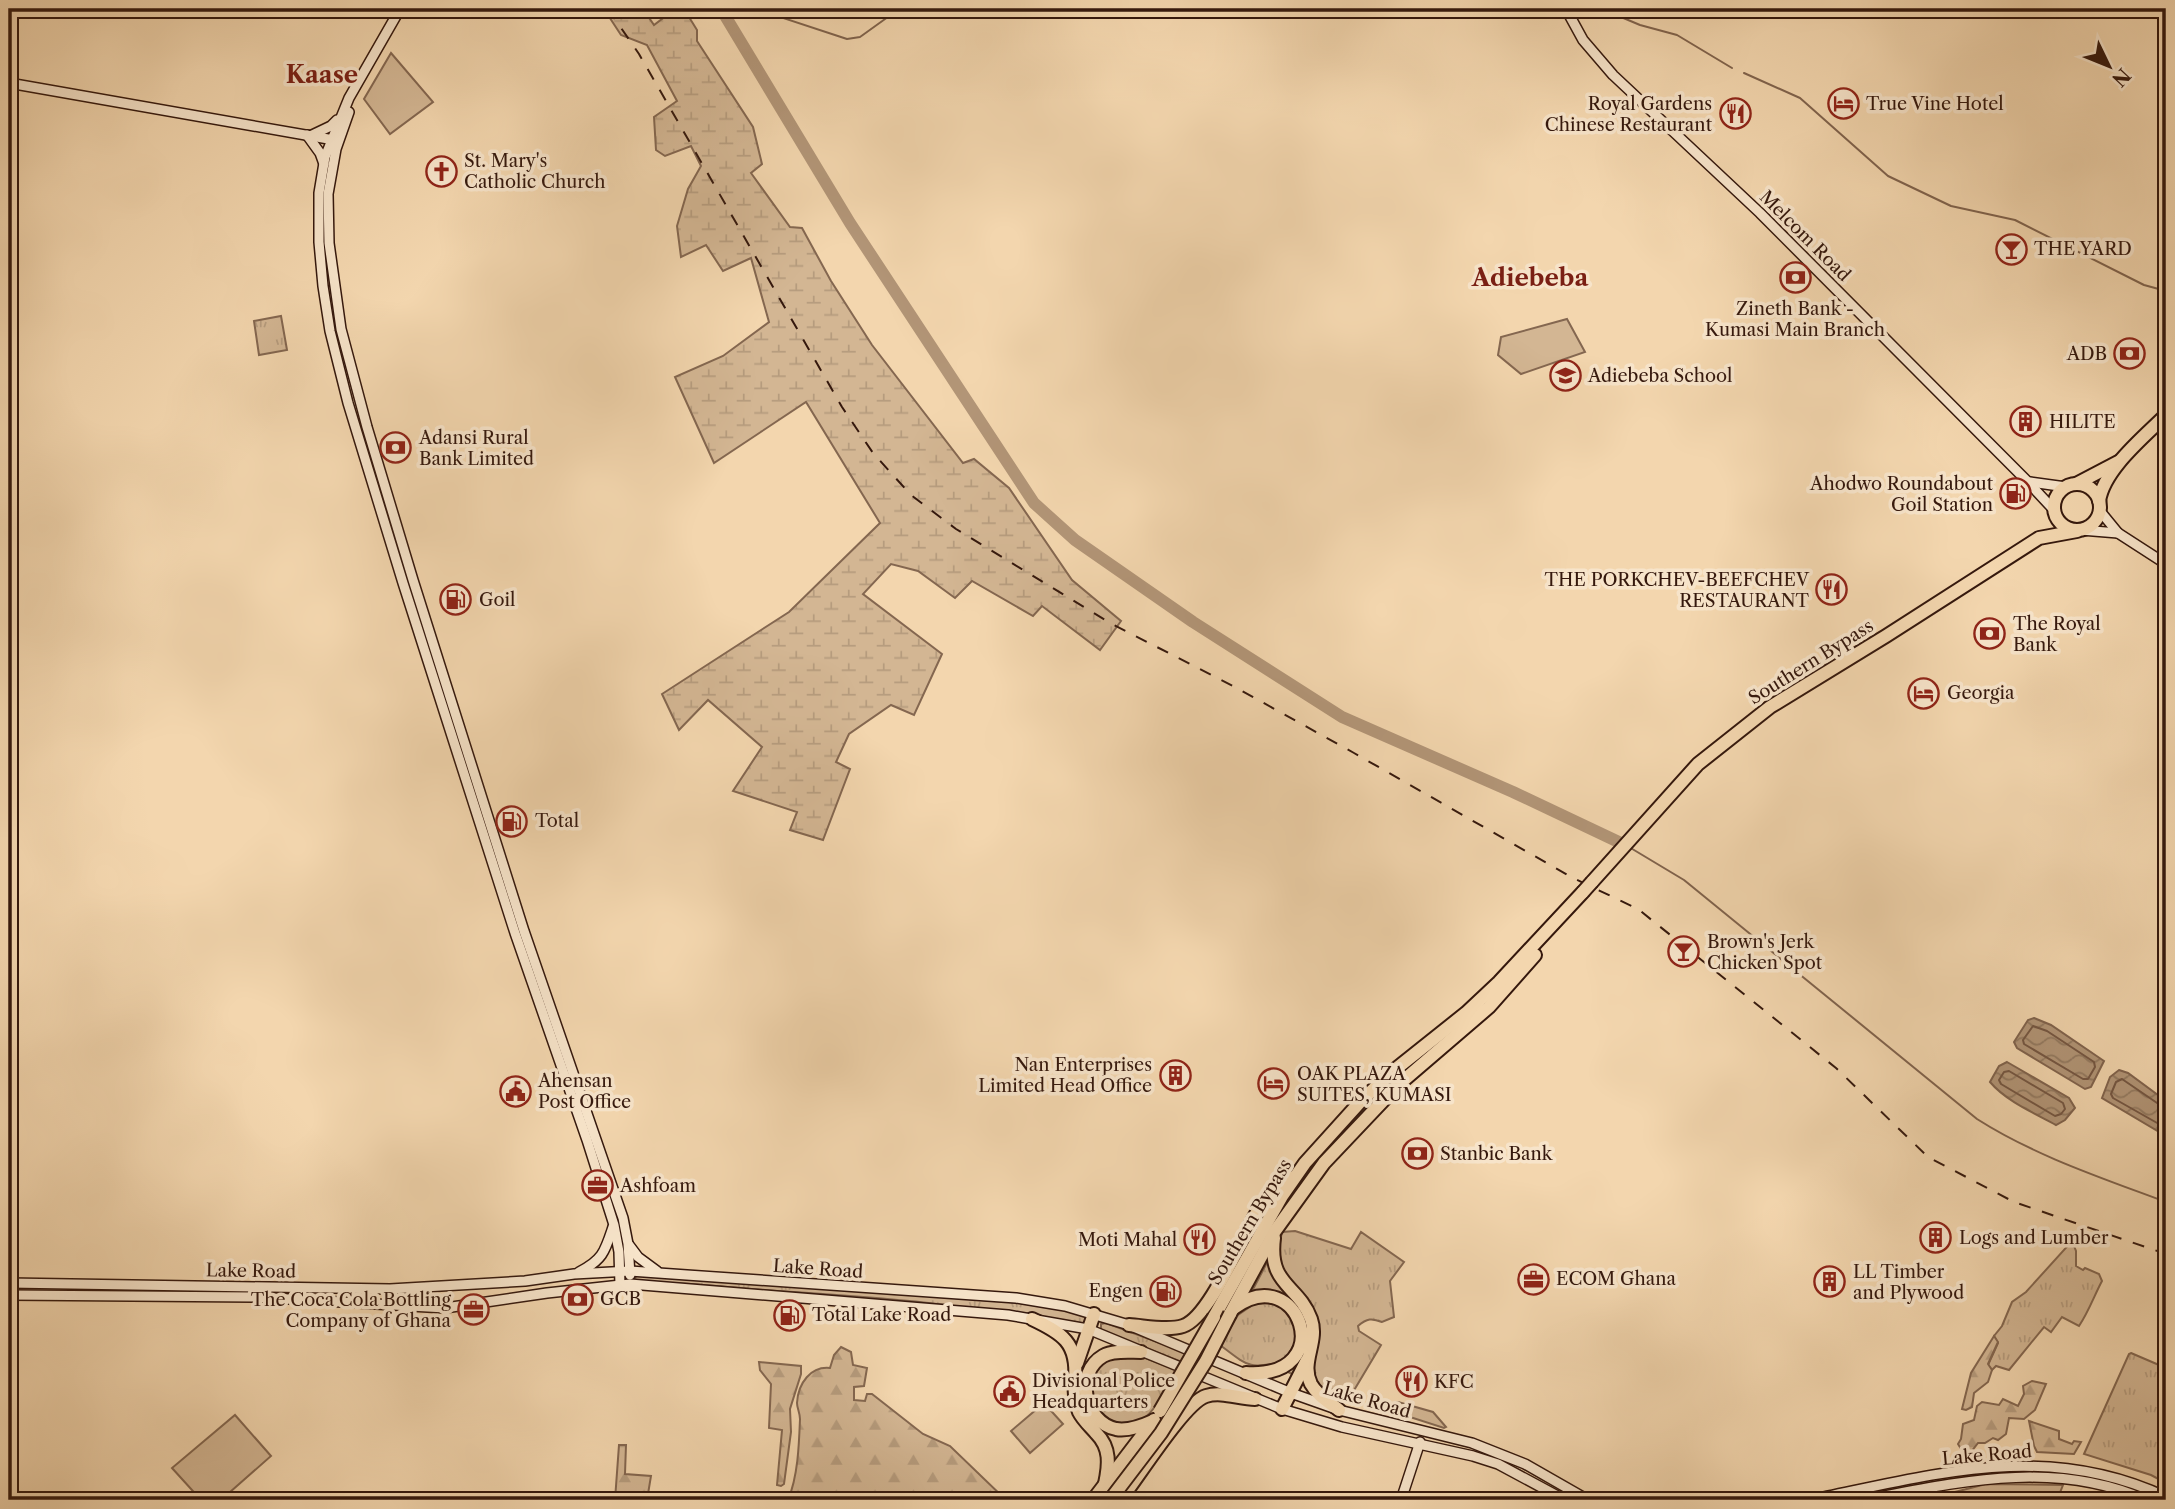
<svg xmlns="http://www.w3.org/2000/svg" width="2175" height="1509" viewBox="0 0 2175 1509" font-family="'Libre Caslon Text',serif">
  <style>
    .grass { fill: url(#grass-tufts); stroke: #846750; stroke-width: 2 }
    .forest { fill: url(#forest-firs); stroke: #846750; stroke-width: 2 }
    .wetland { fill: url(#wetland-marsh); stroke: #846750; stroke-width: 2 }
    .park { fill: #d3b693; stroke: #846750; stroke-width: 2 }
    .water { fill: url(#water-waves); stroke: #80634d; stroke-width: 2 }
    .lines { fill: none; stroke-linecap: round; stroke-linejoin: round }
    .shore { stroke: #745642; stroke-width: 2 }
    .stream { stroke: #80634d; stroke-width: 2 }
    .river { stroke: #b29577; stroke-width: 12 }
    .secondary-casing { stroke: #35180d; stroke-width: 12 }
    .highway-casing { stroke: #35180d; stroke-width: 16 }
    .secondary { stroke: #f7e4ca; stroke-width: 9 }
    .highway { stroke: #f3d6ae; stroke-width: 12 }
    .rail { stroke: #35180d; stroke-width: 2; stroke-dasharray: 12 12; stroke-linecap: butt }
    .highway-bridge-casing { stroke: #35180d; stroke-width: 16; stroke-linecap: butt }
    .highway-bridge { stroke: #f3d6ae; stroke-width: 12 }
    .labels { text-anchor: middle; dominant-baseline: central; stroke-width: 7; stroke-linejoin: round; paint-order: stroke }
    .poi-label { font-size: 18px; fill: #35180d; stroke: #f7e4ca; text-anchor: start }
    .street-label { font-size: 18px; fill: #35180d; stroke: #f7e4ca }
    .district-label { font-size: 24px; font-weight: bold; fill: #7a1f14; stroke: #f7e4ca }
  </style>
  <defs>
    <pattern id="grass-tufts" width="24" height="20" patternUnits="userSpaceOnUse" patternTransform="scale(1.75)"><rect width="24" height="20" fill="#d3b693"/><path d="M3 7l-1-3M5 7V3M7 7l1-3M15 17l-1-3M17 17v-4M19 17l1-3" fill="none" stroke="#b69c7e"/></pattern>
    <pattern id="forest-firs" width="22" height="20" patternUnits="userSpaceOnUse" patternTransform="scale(1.75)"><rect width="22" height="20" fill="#d3b693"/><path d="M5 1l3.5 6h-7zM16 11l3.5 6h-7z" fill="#b69c7e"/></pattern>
    <pattern id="wetland-marsh" width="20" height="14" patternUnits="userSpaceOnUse" patternTransform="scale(1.75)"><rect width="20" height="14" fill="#d3b693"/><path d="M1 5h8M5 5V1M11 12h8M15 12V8" fill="none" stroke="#b69c7e"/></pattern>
    <pattern id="water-waves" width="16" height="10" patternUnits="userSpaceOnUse" patternTransform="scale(1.75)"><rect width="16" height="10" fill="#b29577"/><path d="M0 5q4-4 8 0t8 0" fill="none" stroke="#927960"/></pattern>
  </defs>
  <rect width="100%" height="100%" fill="#f3d6ae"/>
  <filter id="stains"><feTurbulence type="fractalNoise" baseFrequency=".00286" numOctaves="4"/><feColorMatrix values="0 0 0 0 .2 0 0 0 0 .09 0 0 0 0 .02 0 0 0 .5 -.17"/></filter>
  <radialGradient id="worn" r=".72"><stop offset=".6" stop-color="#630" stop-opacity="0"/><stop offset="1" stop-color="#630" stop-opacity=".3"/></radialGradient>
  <g class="grass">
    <polygon points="281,316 287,350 259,355 254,321"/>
    <path d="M1295 1231 1351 1249 1361 1232 1404 1262 1390 1281 1394 1317 1382 1322C1372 1318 1367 1318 1358 1326L1359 1331 1381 1345 1347 1402C1337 1399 1326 1396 1319 1387 1302 1367 1327 1341 1317 1319 1314 1313 1307 1307 1303 1301 1285 1278 1274 1263 1282 1232Z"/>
    <path d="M2072 1241 2076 1251V1266L2083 1270 2085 1268 2099 1274 2102 1281C2094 1296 2089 1311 2079 1326L2062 1317 2051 1332 2044 1327 2009 1370 1996 1366 1992 1370 1988 1365 1998 1343 1994 1336 2002 1326 2012 1302 2026 1292Z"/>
    <polygon points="1270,1257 1279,1283 1307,1321 1308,1341 1296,1376 1286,1371 1295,1363 1296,1308 1250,1295"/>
    <path d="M637 1274 1020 1303 1052 1307 1091 1316 1087 1327C985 1306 881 1297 776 1291 731 1288 684 1281 638 1283L635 1279Z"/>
    <path d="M1257 1302H1274L1289 1311 1298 1338 1284 1362C1248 1369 1249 1367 1220 1345L1238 1315Z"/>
    <polygon points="1106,1323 1187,1353 1182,1362 1101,1331 1101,1324"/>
    <polygon points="2131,1353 2166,1368 2166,1483 2151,1475 2084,1454 2129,1354"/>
    <path d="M1140 1356 1177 1370C1167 1386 1158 1408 1143 1419 1112 1441 1073 1394 1100 1367 1104 1363 1107 1359 1113 1358 1121 1355 1131 1356 1140 1356Z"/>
    <polygon points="1398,1402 1433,1412 1446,1427 1444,1428 1379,1407"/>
    <path d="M2024 1469 2073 1472 2121 1483 2164 1500C2152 1500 2144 1495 2133 1492 2111 1485 2088 1479 2065 1475 1993 1464 1918 1487 1847 1500H1831L1915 1481 1976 1472Z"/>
    <polygon points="1986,1484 2063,1485 2057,1500 1971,1500 1969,1495 1957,1498 1955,1492"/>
  </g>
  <g class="forest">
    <polygon points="1994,1336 1998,1342 1988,1364 1992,1370 1988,1382 1974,1393 1972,1407 1966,1410 1962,1409 1971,1373"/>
    <path d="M841 1347 851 1352 853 1365 867 1368 864 1386 854 1387V1400L865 1401 867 1394H872L923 1434 950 1446 1006 1500H788C798 1476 799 1445 800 1419 800 1413 797 1408 797 1403 798 1383 811 1366 830 1368L834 1355Z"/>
    <polygon points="759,1362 801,1366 801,1374 790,1409 791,1432 784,1484 781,1486 777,1485 782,1430 769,1428 771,1384 760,1370"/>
    <polygon points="2032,1381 2046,1384 2035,1410 2024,1419 2009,1418 2006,1434 1998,1440 1993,1438 1985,1443 1978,1443 1971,1452 1961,1449 1958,1444 1961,1439 1963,1424 1974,1420 1977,1406 1982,1402 1999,1405 2003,1399 2018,1406 2024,1394 2023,1386"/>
    <polygon points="2029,1421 2059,1431 2059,1439 2072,1444 2074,1441 2081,1442 2074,1454 2037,1452 2034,1446"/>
    <polygon points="619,1445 626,1445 625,1474 651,1476 647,1500 615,1500"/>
  </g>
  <polygon class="wetland" points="604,9 643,9 654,25 675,9 684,9 697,30 697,41 753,127 762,164 751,173 790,227 802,228 831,281 872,345 963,463 974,459 1009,488 1072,580 1121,621 1100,650 1042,606 1033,616 972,581 955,598 918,571 891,564 863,594 942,654 914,715 891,705 849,734 836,762 850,769 823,840 790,830 797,812 733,791 762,747 708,700 679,730 662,694 789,612 880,523 806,402 714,463 675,377 723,356 769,322 751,258 723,271 706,245 681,257 677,226 688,189 701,166 691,146 665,156 656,150 654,117 677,101 647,45 621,35"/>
  <g class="park">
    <polygon points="391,53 433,102 390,134 364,99"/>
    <polygon points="1567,319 1585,352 1521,374 1498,355 1501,337"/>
    <polygon points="1044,1403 1063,1424 1030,1453 1011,1431"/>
    <polygon points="235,1415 271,1456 221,1500 201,1500 172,1468"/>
  </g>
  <g class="water">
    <polygon points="2034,1018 2051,1025 2104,1061 2091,1087 2085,1089 2017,1048 2014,1042 2028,1020"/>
    <path d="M2007 1062 2069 1098 2075 1108 2065 1120 2056 1125C2034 1113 2006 1101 1990 1082L1999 1066Z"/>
    <polygon points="2119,1070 2128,1073 2166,1101 2166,1136 2102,1098 2110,1077"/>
  </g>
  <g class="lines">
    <g class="shore">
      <polygon points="2033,1026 2047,1031 2094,1062 2095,1067 2088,1079 2083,1079 2024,1044 2023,1040"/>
      <polygon points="2009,1071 2063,1103 2065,1109 2061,1114 2055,1116 2001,1084 1999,1080 2004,1072"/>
      <polyline points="2166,1106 2160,1105 2122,1079 2116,1082 2111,1094 2113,1098 2166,1128"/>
    </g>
    <g class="stream">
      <polyline points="756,9 847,39 860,37 899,9"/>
      <polyline points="1602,9 1640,25 1677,35 1732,68"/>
      <polyline points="1744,73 1800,98 1888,176 1951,206 2015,220 2144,285 2166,291"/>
      <path d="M1629 847 1684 880 1977 1119C2035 1156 2102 1178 2166 1202"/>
    </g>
    <polyline class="river" points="721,9 850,223 1034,503 1075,540 1193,622 1342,717 1513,792 1625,845"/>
    <defs>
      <g id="secondary">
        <polyline points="400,9 349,98 325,157 319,193 319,242 323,286 330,331 348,403 403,583 515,933 587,1140 614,1225 619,1252 620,1285"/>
        <polyline points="1566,9 1583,40 1613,75 1760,213 2028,482 2054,510"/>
        <polyline points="9,83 334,140"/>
        <polyline points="349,112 336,149 328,194 329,243 341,329 367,427 413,580 524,931 623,1218 628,1244 630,1275"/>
        <polyline points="307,135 320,153 324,164"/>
        <polyline points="310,136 331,126 337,120"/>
        <polyline points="2030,482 2066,487"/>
        <polyline points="2100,511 2118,533 2166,564"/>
        <polyline points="2081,530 2118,533"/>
        <polyline points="629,1245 638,1257 657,1271"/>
        <path d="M579 1272C603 1260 605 1251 613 1227"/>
        <polyline points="9,1283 390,1289 525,1281 574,1274 630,1271 1016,1298 1065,1306 1129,1325 1291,1393 1339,1410 1472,1443 1525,1464 1588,1500"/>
        <polyline points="9,1295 254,1297 445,1308 547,1293 630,1284 1008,1315 1088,1329 1282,1409 1342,1427 1473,1456 1498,1464 1565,1500"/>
        <polyline points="1401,1500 1420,1442"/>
        <path d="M1809 1500C1933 1475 2045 1440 2166 1497"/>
        <path d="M1863 1500C1958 1482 2054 1459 2146 1500"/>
      </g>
      <g id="highway">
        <circle cx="2077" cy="507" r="23"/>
        <polyline points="2076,484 2118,462"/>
        <path d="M2099 501C2104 469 2144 437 2166 415"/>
        <polyline points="1592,882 1698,764 1770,707 1886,636 2039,538 2077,531"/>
        <path d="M1274 1238C1268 1286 1298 1284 1311 1319 1319 1342 1300 1362 1311 1384 1317 1395 1329 1402 1339 1410"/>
        <path d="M1234 1308C1299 1259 1341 1379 1246 1373"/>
        <polyline points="1230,1314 1275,1231 1324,1163 1397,1086 1489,1007 1535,955"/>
        <polyline points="1214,1317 1282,1196 1305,1163 1361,1101 1392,1072 1466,1013 1499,982 1583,892"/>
        <path d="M1032 1319C1062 1333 1078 1343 1075 1379 1074 1390 1075 1403 1079 1412 1083 1420 1090 1426 1096 1433 1111 1448 1109 1465 1105 1484"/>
        <path d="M1129 1325C1145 1326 1168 1331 1183 1326 1211 1317 1244 1230 1262 1204 1269 1193 1280 1185 1289 1177"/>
        <path d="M1141 1352C1129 1352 1113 1350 1103 1356 1074 1373 1084 1422 1116 1429 1128 1431 1142 1426 1153 1421"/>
        <polyline points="1077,1363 1094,1314"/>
        <polyline points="1282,1409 1307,1360"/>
        <polyline points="1093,1500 1154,1420"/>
        <path d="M1120 1500C1138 1478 1184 1403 1206 1396 1222 1391 1239 1399 1255 1399"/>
      </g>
    </defs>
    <use href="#secondary" class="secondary-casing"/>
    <use href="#highway" class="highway-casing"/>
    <use href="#secondary" class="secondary"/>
    <use href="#highway" class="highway"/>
    <polyline class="rail" points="608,9 639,54 842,407 873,453 911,495 956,529 1110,623 1233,686 1354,753 1573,878 1638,909 1836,1068 1928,1157 2014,1202 2166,1254"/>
    <defs>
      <g id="highway-bridge">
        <polyline points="1583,892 1592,882"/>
        <polyline points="1160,1411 1214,1317"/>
        <polyline points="1110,1500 1161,1433 1206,1361 1230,1314"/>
      </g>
    </defs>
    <use href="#highway-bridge" class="highway-bridge-casing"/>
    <use href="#highway-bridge" class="highway-bridge"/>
  </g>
  <defs>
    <symbol id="hotel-ring" viewBox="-11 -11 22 22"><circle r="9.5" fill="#f7e4ca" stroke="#8f2418" stroke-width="1.5"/><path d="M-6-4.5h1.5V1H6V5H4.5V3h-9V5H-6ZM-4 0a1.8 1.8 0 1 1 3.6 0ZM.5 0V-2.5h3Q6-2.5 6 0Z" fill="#8f2418"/></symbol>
    <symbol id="restaurant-ring" viewBox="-11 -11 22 22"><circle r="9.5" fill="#f7e4ca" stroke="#8f2418" stroke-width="1.5"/><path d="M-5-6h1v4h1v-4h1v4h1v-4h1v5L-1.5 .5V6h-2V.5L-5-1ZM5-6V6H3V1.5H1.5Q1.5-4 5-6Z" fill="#8f2418"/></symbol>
    <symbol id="church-ring" viewBox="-11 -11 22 22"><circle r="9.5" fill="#f7e4ca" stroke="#8f2418" stroke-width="1.5"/><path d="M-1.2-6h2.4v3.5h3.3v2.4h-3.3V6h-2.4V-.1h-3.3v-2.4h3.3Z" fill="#8f2418"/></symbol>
    <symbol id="bar-ring" viewBox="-11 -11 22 22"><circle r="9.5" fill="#f7e4ca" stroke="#8f2418" stroke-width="1.5"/><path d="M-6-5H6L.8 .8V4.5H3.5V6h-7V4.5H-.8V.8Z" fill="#8f2418"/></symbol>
    <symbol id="bank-ring" viewBox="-11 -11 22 22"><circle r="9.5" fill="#f7e4ca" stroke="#8f2418" stroke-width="1.5"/><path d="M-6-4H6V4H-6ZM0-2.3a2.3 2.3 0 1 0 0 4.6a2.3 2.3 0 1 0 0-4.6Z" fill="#8f2418"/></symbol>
    <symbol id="school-ring" viewBox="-11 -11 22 22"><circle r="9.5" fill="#f7e4ca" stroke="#8f2418" stroke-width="1.5"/><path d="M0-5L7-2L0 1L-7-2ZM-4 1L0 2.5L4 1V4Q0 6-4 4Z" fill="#8f2418"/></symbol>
    <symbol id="building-ring" viewBox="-11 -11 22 22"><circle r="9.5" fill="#f7e4ca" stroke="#8f2418" stroke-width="1.5"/><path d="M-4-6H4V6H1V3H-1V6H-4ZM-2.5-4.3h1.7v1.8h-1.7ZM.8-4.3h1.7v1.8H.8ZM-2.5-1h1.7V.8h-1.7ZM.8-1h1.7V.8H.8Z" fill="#8f2418"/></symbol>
    <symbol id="fuel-ring" viewBox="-11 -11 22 22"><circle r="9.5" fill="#f7e4ca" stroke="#8f2418" stroke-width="1.5"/><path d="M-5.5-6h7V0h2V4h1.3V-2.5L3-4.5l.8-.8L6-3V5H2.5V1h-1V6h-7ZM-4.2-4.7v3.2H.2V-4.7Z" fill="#8f2418"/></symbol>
    <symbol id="civic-ring" viewBox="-11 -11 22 22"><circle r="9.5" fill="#f7e4ca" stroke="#8f2418" stroke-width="1.5"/><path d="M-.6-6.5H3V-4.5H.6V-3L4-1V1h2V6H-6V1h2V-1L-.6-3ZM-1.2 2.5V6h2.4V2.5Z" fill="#8f2418"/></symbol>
    <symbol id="office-ring" viewBox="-11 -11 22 22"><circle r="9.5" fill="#f7e4ca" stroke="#8f2418" stroke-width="1.5"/><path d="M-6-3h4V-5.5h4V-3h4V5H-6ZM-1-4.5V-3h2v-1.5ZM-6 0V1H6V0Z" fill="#8f2418"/></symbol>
  </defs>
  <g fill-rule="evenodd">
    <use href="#hotel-ring" x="1826" y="86" width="35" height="35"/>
    <use href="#restaurant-ring" x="1718" y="96" width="35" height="35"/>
    <use href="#church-ring" x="424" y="154" width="35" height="35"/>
    <use href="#bar-ring" x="1994" y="232" width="35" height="35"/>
    <use href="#bank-ring" x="1778" y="260" width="35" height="35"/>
    <use href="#bank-ring" x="2112" y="336" width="35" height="35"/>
    <use href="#school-ring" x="1548" y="358" width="35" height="35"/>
    <use href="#building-ring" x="2008" y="404" width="35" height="35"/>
    <use href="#bank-ring" x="378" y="430" width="35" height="35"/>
    <use href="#fuel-ring" x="1998" y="476" width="35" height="35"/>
    <use href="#restaurant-ring" x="1814" y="572" width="35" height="35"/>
    <use href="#fuel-ring" x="438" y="582" width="35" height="35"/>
    <use href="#bank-ring" x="1972" y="616" width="35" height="35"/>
    <use href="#hotel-ring" x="1906" y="676" width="35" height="35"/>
    <use href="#fuel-ring" x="494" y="804" width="35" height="35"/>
    <use href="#bar-ring" x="1666" y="934" width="35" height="35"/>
    <use href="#building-ring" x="1158" y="1058" width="35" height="35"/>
    <use href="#hotel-ring" x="1256" y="1066" width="35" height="35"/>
    <use href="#civic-ring" x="498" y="1074" width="35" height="35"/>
    <use href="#bank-ring" x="1400" y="1136" width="35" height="35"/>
    <use href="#office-ring" x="580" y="1168" width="35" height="35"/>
    <use href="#building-ring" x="1918" y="1220" width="35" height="35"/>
    <use href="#restaurant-ring" x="1182" y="1222" width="35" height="35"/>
    <use href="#office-ring" x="1516" y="1262" width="35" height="35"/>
    <use href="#building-ring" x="1812" y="1264" width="35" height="35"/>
    <use href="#fuel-ring" x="1148" y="1274" width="35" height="35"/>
    <use href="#bank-ring" x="560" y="1282" width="35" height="35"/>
    <use href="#office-ring" x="456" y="1292" width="35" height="35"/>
    <use href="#fuel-ring" x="772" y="1298" width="35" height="35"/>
    <use href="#restaurant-ring" x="1394" y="1364" width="35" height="35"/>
    <use href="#civic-ring" x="992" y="1374" width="35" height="35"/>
  </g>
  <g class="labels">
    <g class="poi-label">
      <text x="1712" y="104" text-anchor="end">Royal Gardens<tspan x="1712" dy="21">Chinese Restaurant</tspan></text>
      <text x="1866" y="104">True Vine Hotel</text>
      <text x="464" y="161">St. Mary's<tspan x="464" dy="21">Catholic Church</tspan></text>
      <text x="2034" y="249">THE YARD</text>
      <text x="1795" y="309" text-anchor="middle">Zineth Bank -<tspan x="1795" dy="21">Kumasi Main Branch</tspan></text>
      <text x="2107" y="354" text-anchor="end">ADB</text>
      <text x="1588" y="376">Adiebeba School</text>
      <text x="2049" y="422">HILITE</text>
      <text x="419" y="438">Adansi Rural<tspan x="419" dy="21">Bank Limited</tspan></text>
      <text x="1993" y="484" text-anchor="end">Ahodwo Roundabout<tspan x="1993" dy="21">Goil Station</tspan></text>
      <text x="1809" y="580" text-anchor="end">THE PORKCHEV-BEEFCHEV<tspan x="1809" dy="21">RESTAURANT</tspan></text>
      <text x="479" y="600">Goil</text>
      <text x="2013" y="624">The Royal<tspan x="2013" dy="21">Bank</tspan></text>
      <text x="1947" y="693">Georgia</text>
      <text x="535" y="821">Total</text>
      <text x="1707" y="942">Brown's Jerk<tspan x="1707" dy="21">Chicken Spot</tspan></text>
      <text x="1152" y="1065" text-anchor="end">Nan Enterprises<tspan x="1152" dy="21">Limited Head Office</tspan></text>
      <text x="1297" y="1074">OAK PLAZA<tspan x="1297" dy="21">SUITES, KUMASI</tspan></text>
      <text x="538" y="1081">Ahensan<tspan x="538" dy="21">Post Office</tspan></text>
      <text x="1440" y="1154">Stanbic Bank</text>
      <text x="620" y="1186">Ashfoam</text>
      <text x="1959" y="1238">Logs and Lumber</text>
      <text x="1177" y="1240" text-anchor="end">Moti Mahal</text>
      <text x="1853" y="1272">LL Timber<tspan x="1853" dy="21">and Plywood</tspan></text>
      <text x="1556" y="1279">ECOM Ghana</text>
      <text x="1143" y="1291" text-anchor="end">Engen</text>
      <text x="600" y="1299">GCB</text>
      <text x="451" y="1300" text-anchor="end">The Coca Cola Bottling<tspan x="451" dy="21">Company of Ghana</tspan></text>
      <text x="812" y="1315">Total Lake Road</text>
      <text x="1032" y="1381">Divisional Police<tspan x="1032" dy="21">Headquarters</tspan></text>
      <text x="1434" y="1382">KFC</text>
    </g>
    <g class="street-label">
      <text transform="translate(1805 236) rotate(45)">Melcom Road</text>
      <text transform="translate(1811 662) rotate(-32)">Southern Bypass</text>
      <text transform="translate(1250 1222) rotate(-59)">Southern Bypass</text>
      <text transform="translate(818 1269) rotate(4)">Lake Road</text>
      <text transform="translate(251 1271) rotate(1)">Lake Road</text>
      <text transform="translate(1367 1400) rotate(16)">Lake Road</text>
      <text transform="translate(1987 1455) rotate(-5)">Lake Road</text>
    </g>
    <g class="district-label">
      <text x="322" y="74">Kaase</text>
      <text x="1530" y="277">Adiebeba</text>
    </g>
  </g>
  <rect width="2175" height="1509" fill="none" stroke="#f3d6ae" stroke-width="35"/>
  <rect x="10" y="10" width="2154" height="1488" fill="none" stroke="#35180d" stroke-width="3.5"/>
  <rect x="18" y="18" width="2140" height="1474" fill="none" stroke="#35180d" stroke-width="2"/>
  <g transform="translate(2109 66) rotate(133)" stroke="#f7e4ca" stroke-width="5" paint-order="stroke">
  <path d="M0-5L12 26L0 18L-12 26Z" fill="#35180d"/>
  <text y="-10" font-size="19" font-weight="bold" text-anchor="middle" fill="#35180d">N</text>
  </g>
  <rect width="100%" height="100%" filter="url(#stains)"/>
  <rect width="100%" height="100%" fill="url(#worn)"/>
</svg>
